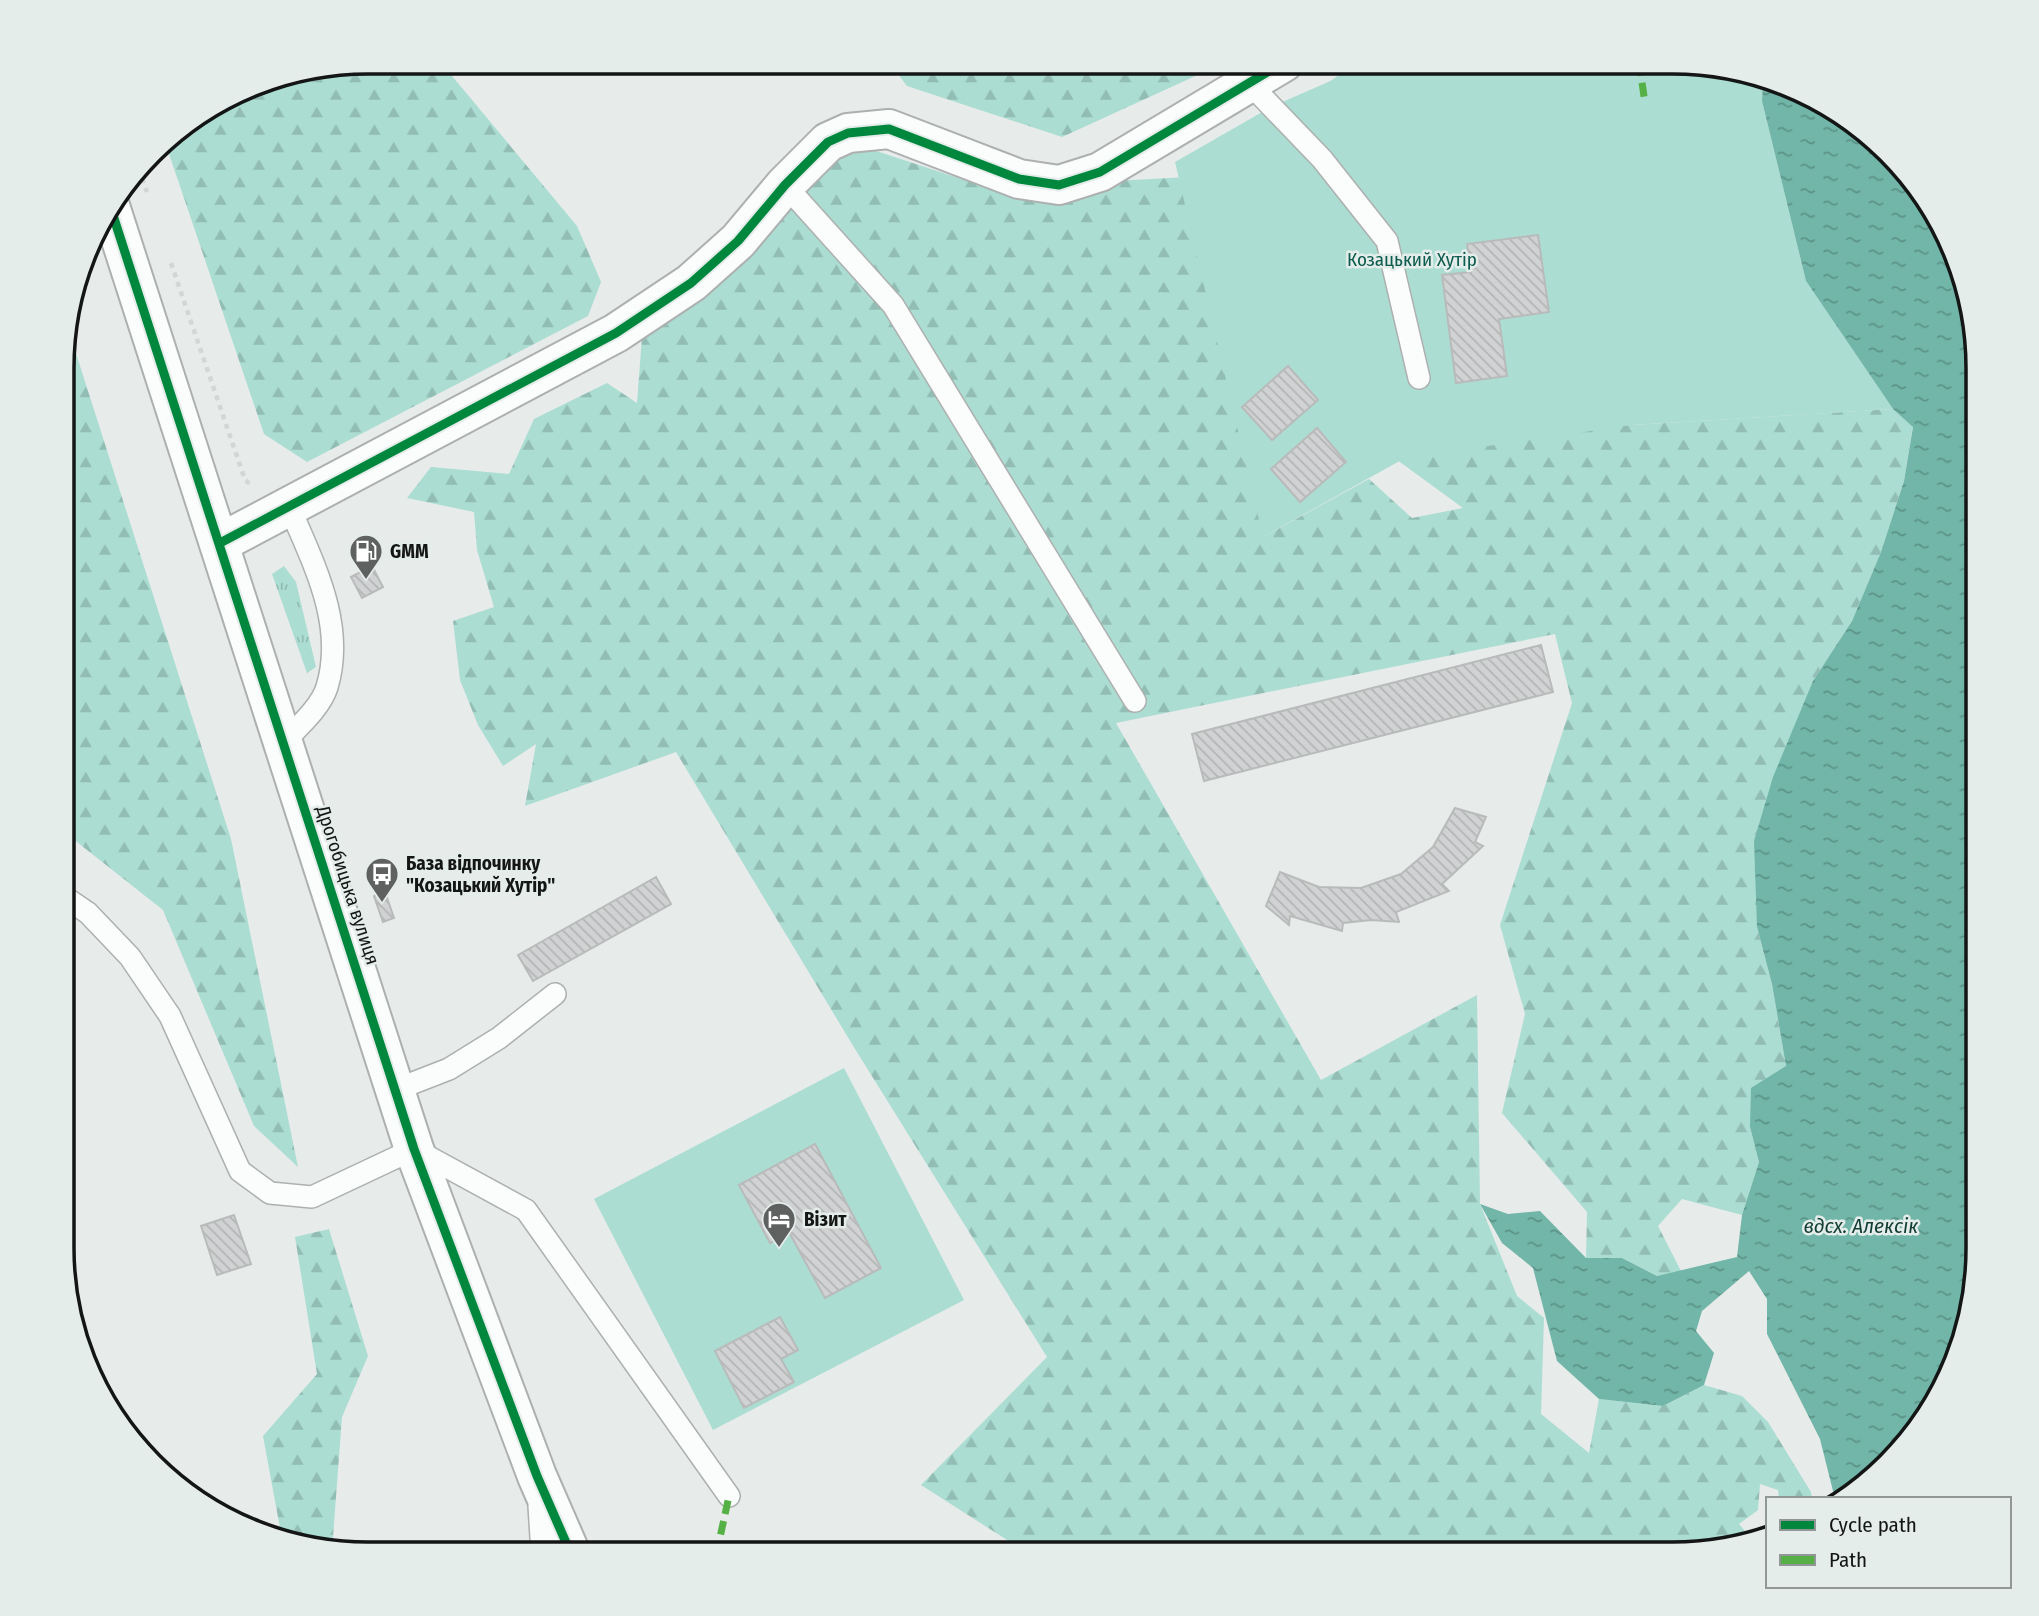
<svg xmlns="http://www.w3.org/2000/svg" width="2039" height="1616" viewBox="0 0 2039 1616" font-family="'Fira Sans Condensed',sans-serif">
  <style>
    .grass { fill: url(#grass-tufts) }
    .forest { fill: url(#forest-firs) }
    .green { fill: #abddd2 }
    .water { fill: url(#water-ripples) }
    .building { fill: url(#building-back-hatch); stroke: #b9bbbb; stroke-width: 2 }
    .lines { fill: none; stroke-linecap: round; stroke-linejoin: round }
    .service-casing { stroke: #adb0af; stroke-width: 24 }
    .minor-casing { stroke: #adb0af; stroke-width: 42 }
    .secondary-casing { stroke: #adb0af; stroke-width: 42 }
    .path { stroke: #d4d6d6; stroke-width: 4.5; stroke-dasharray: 5 5; stroke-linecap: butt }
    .service { stroke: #fbfcfc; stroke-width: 21 }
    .minor { stroke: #fbfcfc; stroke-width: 38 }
    .secondary { stroke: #fbfcfc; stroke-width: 38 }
    .quiet { stroke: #55b145; stroke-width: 7; stroke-dasharray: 14 7; stroke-linecap: butt }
    .cycleway-casing { stroke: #e5edeb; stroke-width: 13 }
    .cycleway { stroke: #00873e; stroke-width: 9 }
    .labels { text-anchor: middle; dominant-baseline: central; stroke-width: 5; stroke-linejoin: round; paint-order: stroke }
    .park-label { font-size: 19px; fill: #0b5c4e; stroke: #e5edeb }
    .poi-label { font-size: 19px; font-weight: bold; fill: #141616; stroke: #e5edeb; text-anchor: start }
    .street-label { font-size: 19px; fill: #141616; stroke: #e5edeb }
    .water-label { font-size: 21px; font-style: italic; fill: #133e35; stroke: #e5edeb }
    .rim { fill: none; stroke: #141616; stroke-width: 3.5 }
  </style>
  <defs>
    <pattern id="grass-tufts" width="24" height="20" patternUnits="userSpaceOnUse" patternTransform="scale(1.75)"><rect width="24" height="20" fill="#abddd2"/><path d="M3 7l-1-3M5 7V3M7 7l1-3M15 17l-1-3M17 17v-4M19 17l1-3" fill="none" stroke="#92bdb4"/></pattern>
    <pattern id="forest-firs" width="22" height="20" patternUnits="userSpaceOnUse" patternTransform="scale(1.75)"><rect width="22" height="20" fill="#abddd2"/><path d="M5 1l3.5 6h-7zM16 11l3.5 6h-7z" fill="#92bdb4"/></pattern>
    <pattern id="water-ripples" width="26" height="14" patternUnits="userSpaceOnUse" patternTransform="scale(1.75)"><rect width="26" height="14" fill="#71b6a8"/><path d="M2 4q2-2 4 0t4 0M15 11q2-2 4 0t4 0" fill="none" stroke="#5c9388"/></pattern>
    <pattern id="building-back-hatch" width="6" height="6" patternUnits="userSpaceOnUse" patternTransform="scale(1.75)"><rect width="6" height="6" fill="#d1d2d3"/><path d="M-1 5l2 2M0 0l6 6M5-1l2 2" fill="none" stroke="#b3b4b4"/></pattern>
  </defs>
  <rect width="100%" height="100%" fill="#e7ebea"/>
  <polygon class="grass" points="284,566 296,582 316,667 307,673 272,574"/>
  <g class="forest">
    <polygon points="367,61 471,61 452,76 577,226 601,282 588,316 307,462 264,434 164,139 269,78"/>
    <polygon points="889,62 1226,62 1062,137 907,86"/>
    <polygon points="1358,62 1594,62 1263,537 1369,479 1412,518 1463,508 1393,457 1389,393 1632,425 1893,409 1913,426 1904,481 1881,552 1852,621 1813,681 1757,927 1772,984 1786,1066 1750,1127 1759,1162 1742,1215 1682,1199 1658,1226 1681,1271 1657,1276 1622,1258 1586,1259 1587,1212 1502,1113 1525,1014 1500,925 1572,703 1555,634 1116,723 1321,1080 1477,995 1480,1204 1517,1296 1544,1318 1541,1414 1589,1453 1599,1399 1663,1406 1704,1385 1742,1396 1768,1422 1811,1492 1812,1499 1779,1499 1778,1490 1760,1484 1758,1510 1739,1524 1752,1539 1672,1555 1029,1554 921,1485 1047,1357 855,1049 676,752 525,806 536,744 503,766 478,725 460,680 453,621 494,607 477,550 474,512 407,498 431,467 509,474 534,419 607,383 637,403 642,337 672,319 756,242 833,156 858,145 1029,201 1114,181 1224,175 1304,99"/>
    <polygon points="66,322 231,839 298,1167 254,1126 163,910 63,831"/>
    <polygon points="329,1229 368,1356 342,1417 332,1550 282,1539 263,1436 317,1374 295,1237"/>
  </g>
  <g class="green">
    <polygon points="1374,62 1691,62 1763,79 1762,101 1806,281 1893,409 1632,425 1405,458 1263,537 1175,162 1271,107"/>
    <polygon points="844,1068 964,1300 713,1430 594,1199"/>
  </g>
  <polygon class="water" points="1763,79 1788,84 1874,137 1946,232 1978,367 1977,1269 1954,1366 1902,1451 1835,1499 1820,1439 1767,1334 1767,1299 1749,1271 1702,1311 1696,1331 1714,1353 1704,1385 1663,1406 1599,1399 1557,1361 1533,1268 1502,1243 1480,1204 1508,1214 1540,1211 1586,1258 1622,1258 1657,1276 1737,1257 1742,1215 1759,1162 1750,1127 1751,1088 1786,1066 1772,984 1757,927 1754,841 1773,777 1813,681 1852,621 1881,552 1904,481 1913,427 1893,409 1806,281 1762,101"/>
  <g class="building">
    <polygon points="1538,235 1549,312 1499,319 1507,376 1456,383 1442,275 1471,272 1467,244"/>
    <polygon points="1288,366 1318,400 1272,440 1242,407"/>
    <polygon points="1317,428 1346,462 1300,502 1271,469"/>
    <polygon points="372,566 383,587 362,598 351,577"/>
    <polygon points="1541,645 1553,692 1204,781 1192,734"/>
    <polygon points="1455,808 1486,817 1475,842 1483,846 1442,884 1449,891 1396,912 1399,922 1371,920 1343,923 1342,931 1290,916 1289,925 1266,906 1280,872 1319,887 1361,888 1401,874 1433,847"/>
    <polygon points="656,877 671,904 533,981 518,955"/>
    <polygon points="385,892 394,918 383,922 374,896"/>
    <polygon points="815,1144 881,1268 825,1298 789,1232 770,1243 739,1185"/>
    <polygon points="234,1215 251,1264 217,1275 201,1226"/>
    <polygon points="780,1317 798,1350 781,1359 794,1382 744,1408 715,1351"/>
  </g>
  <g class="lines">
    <defs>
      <g id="service">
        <polyline points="1248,82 1322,159 1387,241 1419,378"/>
        <polyline points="785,185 893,305 1135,701"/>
        <path d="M284 742C298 727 321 707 327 687 346 624 313 563 289 506"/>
        <polyline points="63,896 88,913 130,957 170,1016 240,1171 270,1193 312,1197 414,1149 526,1210 729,1496"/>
        <polyline points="395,1090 449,1069 499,1038 555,994"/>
        <polyline points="539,1506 542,1554"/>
      </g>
      <polyline id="minor" points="220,543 616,333 691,283 738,241 785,185 828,142 848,133 889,129 1019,179 1059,185 1100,172 1284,62"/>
      <polyline id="secondary" points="110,206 414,1149 537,1476 571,1554"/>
    </defs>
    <use href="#service" class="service-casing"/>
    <use href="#minor" class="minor-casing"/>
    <use href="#secondary" class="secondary-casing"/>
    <g class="path">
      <polyline points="139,169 147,192"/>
      <polyline points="171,263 245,480 250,484"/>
    </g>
    <use href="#service" class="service"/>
    <use href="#minor" class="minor"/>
    <use href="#secondary" class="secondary"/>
    <g class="quiet">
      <polyline points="1639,62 1645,103"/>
      <polyline points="725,1554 719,1542 729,1496"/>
      <polyline points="794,1554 801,1552 821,1554"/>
    </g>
    <defs>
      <g id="cycleway">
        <polyline points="110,206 414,1149 537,1476 571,1554"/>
        <polyline points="220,543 616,333 691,283 738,241 785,185 828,142 848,133 889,129 1019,179 1059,185 1100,172 1284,62"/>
      </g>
    </defs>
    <use href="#cycleway" class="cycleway-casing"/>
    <use href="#cycleway" class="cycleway"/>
  </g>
  <defs>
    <symbol id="fuel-pin" viewBox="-11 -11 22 30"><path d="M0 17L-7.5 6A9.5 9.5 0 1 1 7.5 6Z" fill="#5e6160" stroke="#e5edeb"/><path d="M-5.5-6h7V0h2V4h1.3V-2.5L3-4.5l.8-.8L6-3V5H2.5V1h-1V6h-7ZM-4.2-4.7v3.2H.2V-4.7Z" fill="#fff"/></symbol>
    <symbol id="bus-pin" viewBox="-11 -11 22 30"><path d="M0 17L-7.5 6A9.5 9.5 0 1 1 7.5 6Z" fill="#5e6160" stroke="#e5edeb"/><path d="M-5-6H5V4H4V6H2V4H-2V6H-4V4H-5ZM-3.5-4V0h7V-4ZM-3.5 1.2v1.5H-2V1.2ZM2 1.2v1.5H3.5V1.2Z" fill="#fff"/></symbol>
    <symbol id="hotel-pin" viewBox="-11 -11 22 30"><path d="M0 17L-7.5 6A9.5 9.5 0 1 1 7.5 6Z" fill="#5e6160" stroke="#e5edeb"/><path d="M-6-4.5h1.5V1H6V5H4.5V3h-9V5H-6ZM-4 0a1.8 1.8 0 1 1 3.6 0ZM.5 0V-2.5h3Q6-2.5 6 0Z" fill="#fff"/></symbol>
  </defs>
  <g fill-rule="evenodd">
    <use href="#fuel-pin" x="347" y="532" width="38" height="52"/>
    <use href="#bus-pin" x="363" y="855" width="38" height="52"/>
    <use href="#hotel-pin" x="760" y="1200" width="38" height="52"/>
  </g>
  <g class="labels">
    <g class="park-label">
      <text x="1412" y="259">Козацький Хутір</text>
    </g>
    <g class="poi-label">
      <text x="390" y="551">GMM</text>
      <text x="406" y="863">База відпочинку<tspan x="406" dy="22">"Козацький Хутір"</tspan></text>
      <text x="804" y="1219">Візит</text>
    </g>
    <g class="street-label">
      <text transform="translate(348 885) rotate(72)">Дрогобицька вулиця</text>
    </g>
    <g class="water-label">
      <text x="1861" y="1226">вдсх. Алексік</text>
    </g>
  </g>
  <path d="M0 0H2039V1616H0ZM368 74H1672A294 294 0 0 1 1966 368V1248A294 294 0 0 1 1672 1542H368A294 294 0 0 1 74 1248V368A294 294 0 0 1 368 74Z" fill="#e5edeb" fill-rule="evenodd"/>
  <path class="rim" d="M368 74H1672A294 294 0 0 1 1966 368V1248A294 294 0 0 1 1672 1542H368A294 294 0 0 1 74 1248V368A294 294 0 0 1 368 74Z"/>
  <rect x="1766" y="1497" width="245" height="91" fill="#e5edeb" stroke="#919796" stroke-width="2"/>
  <rect x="1780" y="1520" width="35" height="10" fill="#00873e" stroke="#919796" stroke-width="2"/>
  <text x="1829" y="1532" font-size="21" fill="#141616">Cycle path</text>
  <rect x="1780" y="1555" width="35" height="10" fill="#55b145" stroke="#919796" stroke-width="2"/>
  <text x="1829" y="1567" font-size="21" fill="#141616">Path</text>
</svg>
